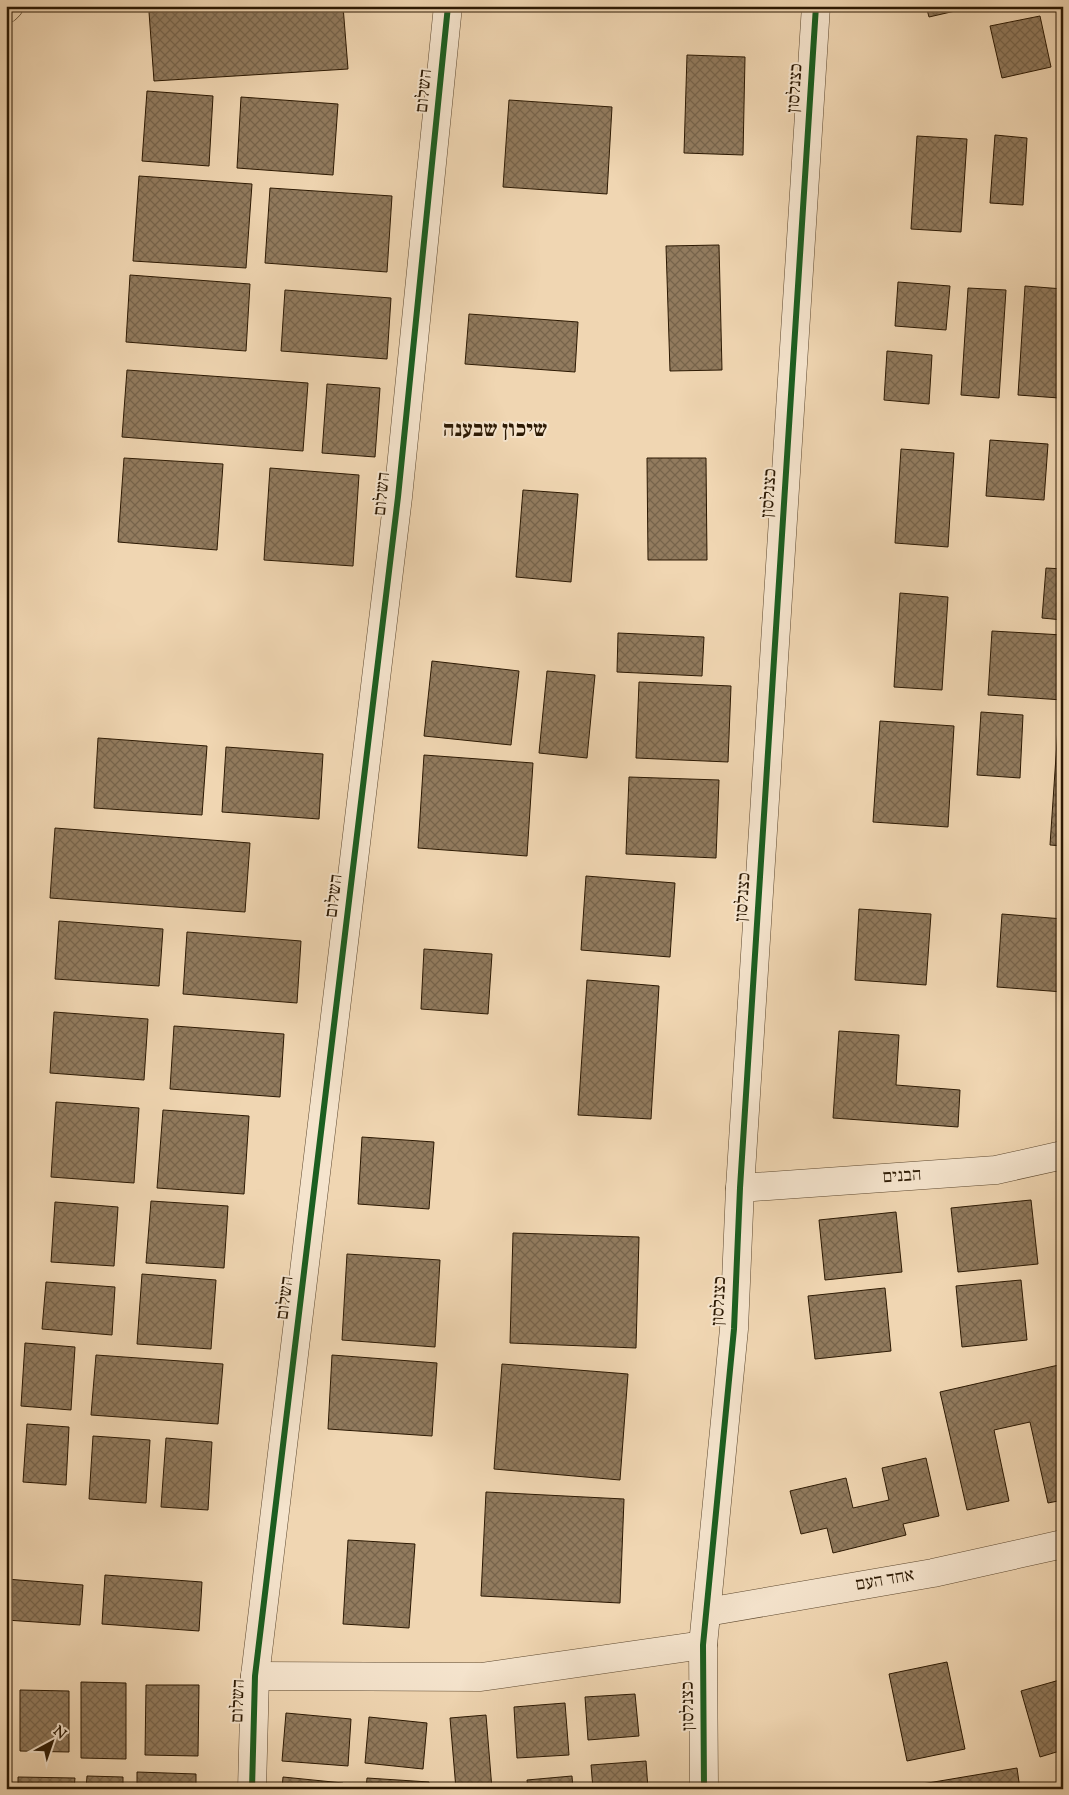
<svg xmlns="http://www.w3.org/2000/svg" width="1069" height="1795" viewBox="0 0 1069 1795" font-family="'Sorts Mill Goudy','Frank Ruhl Libre',serif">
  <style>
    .building { fill: url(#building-cross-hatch); stroke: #2c1903 }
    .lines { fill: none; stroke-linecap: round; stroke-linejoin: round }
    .minor-casing { stroke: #5d482f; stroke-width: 29 }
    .tertiary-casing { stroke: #5d482f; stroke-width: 29 }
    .trunk-casing { stroke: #2c1903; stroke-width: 29 }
    .minor { stroke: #f5e4cd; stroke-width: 28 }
    .tertiary { stroke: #f5e4cd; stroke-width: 28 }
    .trunk { stroke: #f0d6b2; stroke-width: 28 }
    .cycleway-casing { stroke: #f5e4cd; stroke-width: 9 }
    .cycleway { stroke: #1b5e20; stroke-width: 6 }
    .labels { text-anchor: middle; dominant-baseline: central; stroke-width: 4; stroke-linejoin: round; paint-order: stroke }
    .street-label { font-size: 18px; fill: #2c1903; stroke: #f5e4cd }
    .district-label { font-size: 22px; font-weight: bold; fill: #2c1903; stroke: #f5e4cd }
  </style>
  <defs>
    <pattern id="building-cross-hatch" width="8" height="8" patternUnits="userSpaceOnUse" patternTransform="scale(1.25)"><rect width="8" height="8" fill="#927b5e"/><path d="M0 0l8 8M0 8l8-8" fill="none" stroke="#77644b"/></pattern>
  </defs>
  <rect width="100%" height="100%" fill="#f0d6b2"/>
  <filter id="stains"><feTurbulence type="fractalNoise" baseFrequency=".004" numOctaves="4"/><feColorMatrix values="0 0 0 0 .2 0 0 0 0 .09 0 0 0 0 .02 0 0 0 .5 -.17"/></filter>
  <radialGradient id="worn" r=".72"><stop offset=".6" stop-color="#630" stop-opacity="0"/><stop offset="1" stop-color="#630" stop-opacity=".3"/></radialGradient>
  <g class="building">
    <polygon points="242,6 343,6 348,69 154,81 149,12"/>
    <polygon points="926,6 977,6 929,17"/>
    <polygon points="1040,16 1051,67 1002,78 990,26"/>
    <polygon points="687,55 745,57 743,155 684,153"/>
    <polygon points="147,91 213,96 209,166 142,161"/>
    <polygon points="241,97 338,104 333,175 237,168"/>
    <polygon points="509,100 612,107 607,194 503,187"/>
    <polygon points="995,135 1027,138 1023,205 990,203"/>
    <polygon points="917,136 967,139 961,232 911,229"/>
    <polygon points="139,176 252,184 246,268 133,261"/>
    <polygon points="270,188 392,196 387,272 265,263"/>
    <polygon points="719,245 722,370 670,371 666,246"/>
    <polygon points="130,275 250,284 246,351 126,342"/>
    <polygon points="898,282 950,286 946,330 895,326"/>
    <polygon points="1025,286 1063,289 1063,342 1059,398 1018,395"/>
    <polygon points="968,288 1006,290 999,398 961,395"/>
    <polygon points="285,290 391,298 387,359 281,351"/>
    <polygon points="469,314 578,322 575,372 465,364"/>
    <polygon points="887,351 932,355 929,404 884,400"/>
    <polygon points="127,370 308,383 303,451 122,437"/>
    <polygon points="327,384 380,388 375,457 322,453"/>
    <polygon points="990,440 1048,444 1044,500 986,496"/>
    <polygon points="901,449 954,453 948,547 895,543"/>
    <polygon points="124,458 223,464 217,550 118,542"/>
    <polygon points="647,458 706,458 707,560 648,560"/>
    <polygon points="270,468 359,475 353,566 264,560"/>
    <polygon points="1063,479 1063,547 1059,547"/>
    <polygon points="523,490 578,494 571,582 516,577"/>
    <polygon points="1046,568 1063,569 1063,620 1042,618"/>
    <polygon points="900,593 948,597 942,690 894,687"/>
    <polygon points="992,631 1063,635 1063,700 988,695"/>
    <polygon points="618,633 704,637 702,676 617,672"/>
    <polygon points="432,661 519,671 511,745 424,736"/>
    <polygon points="547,671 595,675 587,758 539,753"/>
    <polygon points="639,682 731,686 728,762 636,758"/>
    <polygon points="981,712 1023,715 1020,778 977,775"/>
    <polygon points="880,721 954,726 948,827 873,822"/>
    <polygon points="1058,727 1063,728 1063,846 1050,845"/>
    <polygon points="98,738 207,746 202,815 94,808"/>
    <polygon points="226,747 323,754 319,819 222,812"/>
    <polygon points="424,755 533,763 527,856 418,848"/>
    <polygon points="629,777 719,780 716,858 626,854"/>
    <polygon points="55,828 250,843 245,912 50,898"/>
    <polygon points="586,876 675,883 670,957 581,950"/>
    <polygon points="859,909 931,914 926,985 855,980"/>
    <polygon points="1002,914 1063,919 1063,992 997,987"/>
    <polygon points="59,921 163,929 159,986 55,979"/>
    <polygon points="187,932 301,941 297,1003 183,994"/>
    <polygon points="424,949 492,954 488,1014 421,1009"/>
    <polygon points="587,980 659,986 651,1119 578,1115"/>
    <polygon points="54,1012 148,1019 144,1080 50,1073"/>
    <polygon points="174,1026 284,1034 280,1097 170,1089"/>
    <polygon points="839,1031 899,1035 896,1085 960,1090 958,1127 833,1118"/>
    <polygon points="56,1102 139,1108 134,1183 51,1177"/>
    <polygon points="163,1110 249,1116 244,1194 157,1188"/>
    <polygon points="362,1137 434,1142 429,1209 358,1204"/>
    <polygon points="1031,1200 1038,1264 958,1272 951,1208"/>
    <polygon points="151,1201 228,1206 224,1268 146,1263"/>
    <polygon points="55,1202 118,1207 114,1266 51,1262"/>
    <polygon points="896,1212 902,1272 825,1280 819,1220"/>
    <polygon points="513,1233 639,1237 636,1348 510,1343"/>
    <polygon points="347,1254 440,1260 435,1347 342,1340"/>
    <polygon points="142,1274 216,1280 211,1349 137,1344"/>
    <polygon points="1021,1280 1027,1340 962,1347 956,1286"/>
    <polygon points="46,1282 115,1287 112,1335 42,1329"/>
    <polygon points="885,1288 891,1351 815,1359 808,1296"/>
    <polygon points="25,1343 75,1347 71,1410 21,1406"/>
    <polygon points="96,1355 223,1364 218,1424 91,1415"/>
    <polygon points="332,1355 437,1363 432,1436 328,1429"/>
    <polygon points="502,1364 628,1374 620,1480 494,1469"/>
    <polygon points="1063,1364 1063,1500 1048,1503 1030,1422 994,1430 1009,1501 967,1510 940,1392"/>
    <polygon points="27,1424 69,1427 66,1485 23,1482"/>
    <polygon points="93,1436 150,1440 146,1503 89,1499"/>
    <polygon points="166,1438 212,1442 208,1510 161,1507"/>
    <polygon points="926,1458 939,1516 903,1524 906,1535 833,1553 827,1528 801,1534 790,1491 846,1478 853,1508 889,1500 882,1468"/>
    <polygon points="486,1492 624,1499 620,1603 481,1596"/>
    <polygon points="348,1540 415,1544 409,1628 343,1624"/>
    <polygon points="105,1575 202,1582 199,1631 102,1624"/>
    <polygon points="6,1579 83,1585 80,1625 6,1620"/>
    <polygon points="947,1662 965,1749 907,1761 889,1674"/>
    <polygon points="1063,1679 1063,1750 1040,1757 1021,1691"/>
    <polygon points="81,1682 126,1683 126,1759 81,1758"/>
    <polygon points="146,1685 199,1685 198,1756 145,1755"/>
    <polygon points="20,1690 69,1691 69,1752 20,1751"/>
    <polygon points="635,1694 639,1736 588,1740 585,1697"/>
    <polygon points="565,1703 569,1755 517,1758 514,1707"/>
    <polygon points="286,1713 351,1719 348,1766 282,1761"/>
    <polygon points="486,1715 492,1789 456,1789 450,1718"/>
    <polygon points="369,1717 427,1723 423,1769 365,1763"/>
    <polygon points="646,1761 648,1789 593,1789 591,1765"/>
    <polygon points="1017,1768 1020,1789 910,1789 910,1786"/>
    <polygon points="137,1772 196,1774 196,1789 137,1789"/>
    <polygon points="87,1776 123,1777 123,1789 86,1789"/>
    <polygon points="572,1776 573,1789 528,1789 527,1780"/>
    <polygon points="18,1777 75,1778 74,1789 18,1789"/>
    <polygon points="283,1777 343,1783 343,1789 282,1789"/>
    <polygon points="367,1778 429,1782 429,1789 366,1789"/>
  </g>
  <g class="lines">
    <defs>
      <g id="minor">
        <polyline points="740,1188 996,1170 1063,1155"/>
        <polyline points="707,1612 933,1573 1063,1544"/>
        <polyline points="255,1676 481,1677 703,1645"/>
        <polyline points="252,1789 255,1676 398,497 448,6"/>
      </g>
      <polyline id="tertiary" points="704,1789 703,1645 734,1329 740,1188 816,6"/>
      <polyline id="trunk" points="6,9 9,6"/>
    </defs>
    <use href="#minor" class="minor-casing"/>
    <use href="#tertiary" class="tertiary-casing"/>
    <use href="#trunk" class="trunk-casing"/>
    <use href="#minor" class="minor"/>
    <use href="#tertiary" class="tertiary"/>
    <use href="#trunk" class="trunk"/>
    <defs>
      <g id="cycleway">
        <polyline points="252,1789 255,1676 398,497 448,6"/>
        <polyline points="704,1789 703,1645 734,1329 740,1188 816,6"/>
      </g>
    </defs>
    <use href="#cycleway" class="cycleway-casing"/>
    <use href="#cycleway" class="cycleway"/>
  </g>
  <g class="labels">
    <g class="street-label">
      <text transform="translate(796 88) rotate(-86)">כצנלסון</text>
      <text transform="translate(425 91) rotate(-84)">השלום</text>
      <text transform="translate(770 493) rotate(-86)">כצנלסון</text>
      <text transform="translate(383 494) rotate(-84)">השלום</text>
      <text transform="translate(335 896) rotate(-83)">השלום</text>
      <text transform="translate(744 897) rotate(-86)">כצנלסון</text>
      <text transform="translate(902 1177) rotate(-4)">הבנים</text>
      <text transform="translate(286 1298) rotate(-83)">השלום</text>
      <text transform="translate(720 1301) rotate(-87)">כצנלסון</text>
      <text transform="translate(885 1581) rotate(-10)">אחד העם</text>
      <text transform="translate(239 1701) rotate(-88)">השלום</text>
      <text transform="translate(689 1706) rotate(-91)">כצנלסון</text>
    </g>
    <g class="district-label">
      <text x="495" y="431">שיכון שבענה</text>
    </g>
  </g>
  <rect width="1069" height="1795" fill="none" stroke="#f0d6b2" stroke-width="25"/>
  <rect x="8" y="8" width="1054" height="1780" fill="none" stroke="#2c1903" stroke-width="2.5"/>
  <rect x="12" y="12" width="1044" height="1770" fill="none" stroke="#2c1903"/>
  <g transform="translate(52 1742) rotate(40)" stroke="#f5e4cd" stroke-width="4" paint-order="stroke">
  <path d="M0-4L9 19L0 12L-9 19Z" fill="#2c1903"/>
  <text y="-8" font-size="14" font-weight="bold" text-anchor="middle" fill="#2c1903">N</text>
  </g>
  <rect width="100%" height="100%" filter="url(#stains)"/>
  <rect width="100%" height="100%" fill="url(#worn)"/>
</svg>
